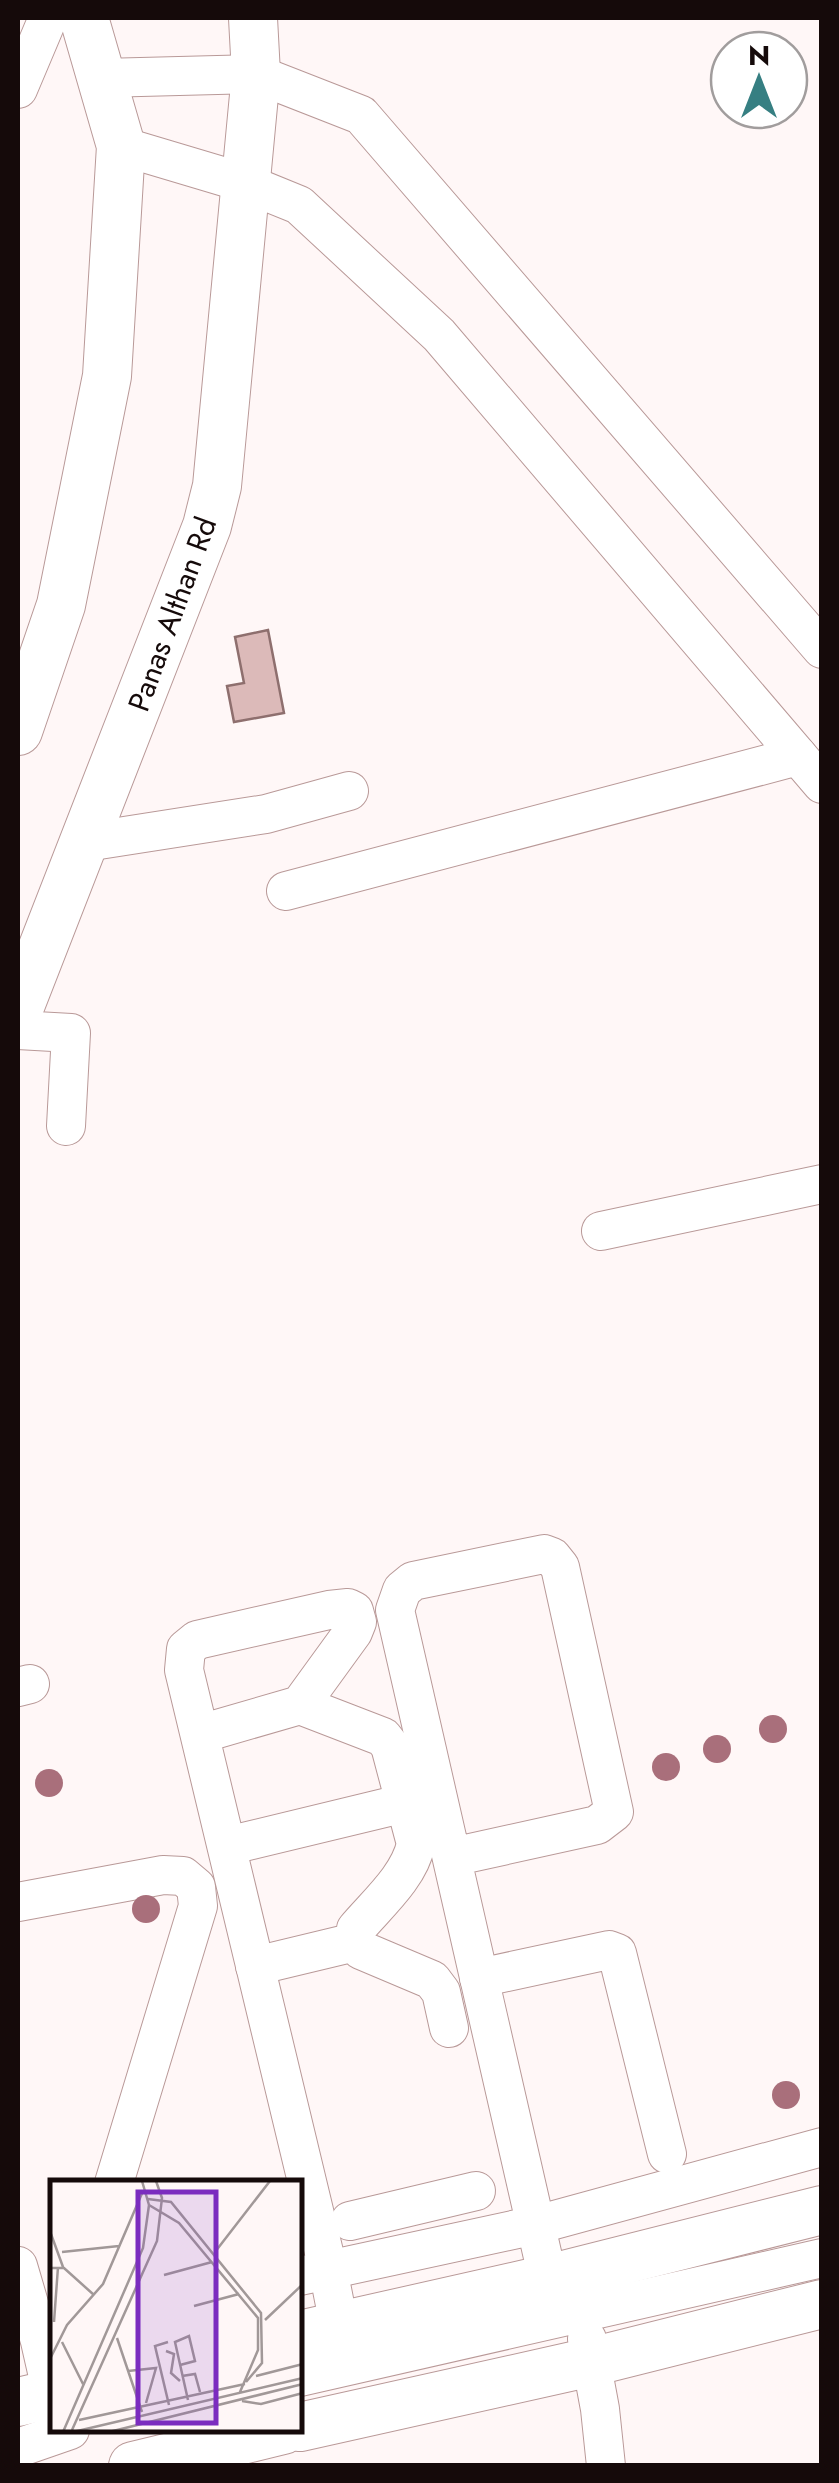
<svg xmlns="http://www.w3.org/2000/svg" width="839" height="2483" viewBox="0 0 839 2483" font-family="Jost,sans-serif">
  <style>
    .building { fill: #dcbab9; stroke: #8e6f6e; stroke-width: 2.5 }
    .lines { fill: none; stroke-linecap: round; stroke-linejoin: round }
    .minor-casing { stroke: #b99998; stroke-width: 40 }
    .major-casing { stroke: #b99998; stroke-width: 50 }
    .minor { stroke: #fff; stroke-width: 38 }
    .major { stroke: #fff; stroke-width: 48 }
    .tree { fill: #a96f7b }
    .labels { text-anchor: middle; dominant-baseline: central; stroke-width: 8; stroke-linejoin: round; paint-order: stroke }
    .street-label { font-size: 30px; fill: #150a0a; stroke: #fff }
    .inset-road { fill: none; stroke: #a19898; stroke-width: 2.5 }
    .view { fill: #7b2cbf; fill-opacity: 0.15; stroke: #7b2cbf; stroke-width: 5 }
    .inset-edge { fill: none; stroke: #150a0a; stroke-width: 5 }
  </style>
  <rect width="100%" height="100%" fill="#fff7f7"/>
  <polygon class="building" points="268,630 284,713 234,722 227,686 244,683 235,637"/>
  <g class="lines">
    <defs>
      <g id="minor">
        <polyline points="102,78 256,74 361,115 822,649"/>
        <polyline points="18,89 48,18"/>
        <polyline points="121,146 245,183 299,205 439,335 822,784"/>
        <polyline points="86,842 266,814 349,791"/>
        <polyline points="286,891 798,756"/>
        <polyline points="18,1030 71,1033 66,1126"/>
        <polyline points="601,1231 822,1184"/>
        <polyline points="18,1687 30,1684"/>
        <path d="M300 1705 383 1737 390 1746 416 1844C409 1877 377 1904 356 1929L355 1942 361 1950 432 1980 441 1992 449 2028"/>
        <polyline points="200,1734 300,1705 353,1632 357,1622 354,1611 348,1608 329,1610 197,1640 186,1649 184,1670 328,2269 339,2325"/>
        <polyline points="227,1846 405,1803"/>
        <polyline points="452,1857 597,1825 614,1812 560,1567 552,1557 544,1554 413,1581 402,1590 395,1610 548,2279"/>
        <polyline points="18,1902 163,1875 183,1876 196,1887 198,1906 114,2183"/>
        <polyline points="255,1966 355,1942"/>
        <polyline points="479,1978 609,1950 617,1953 667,2154"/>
        <polyline points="350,2221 476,2191"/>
        <polyline points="18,2266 40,2341 52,2394"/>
        <polyline points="300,2276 536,2225 822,2147"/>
        <polyline points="587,2339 600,2409 606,2466"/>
        <polyline points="300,2377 822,2258"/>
        <polyline points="18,2448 70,2430"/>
      </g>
      <g id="major">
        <polyline points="18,731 61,605 107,376 121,146 84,18"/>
        <polyline points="18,1011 207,526 217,486 256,74 253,18"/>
        <polyline points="300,2335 548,2279 822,2210"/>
        <polyline points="18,2402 52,2394"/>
        <polyline points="300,2427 591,2362 822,2304"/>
        <polyline points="133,2466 283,2430"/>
      </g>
    </defs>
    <use href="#minor" class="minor-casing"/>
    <use href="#major" class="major-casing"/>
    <use href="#minor" class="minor"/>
    <use href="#major" class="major"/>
  </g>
  <g class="tree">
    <circle cx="773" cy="1729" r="14"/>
    <circle cx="717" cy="1749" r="14"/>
    <circle cx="666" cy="1767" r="14"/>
    <circle cx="49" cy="1783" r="14"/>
    <circle cx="146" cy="1909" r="14"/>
    <circle cx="786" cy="2095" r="14"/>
  </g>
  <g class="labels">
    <g class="street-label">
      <text transform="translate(172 614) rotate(-70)">Panas Althan Rd</text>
    </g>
  </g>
  <g transform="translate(50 2180)">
    <rect width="252" height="252" fill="#fff7f7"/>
    <path class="inset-road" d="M98 19 121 22 211 133 212 183 196 202M99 25 129 43 208 138V170L190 212M1 54 13 87M12 72 69 66M165 72 220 1M0 88H14L44 115M114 95 162 82M144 126 189 114M215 140 253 104M4 142 8 87M67 158 92 232M12 162 33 204M118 162 105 166 119 225M116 171 124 174 121 193 130 201M0 179 17 145 53 104 93 11M130 185 145 181 139 156 125 162 138 220M78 191 106 188 96 223M132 196 145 194 150 212M206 196 253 184M192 221 211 224 253 213M29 240 195 204M22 250 107 61 112 18 106 1M13 252 93 68 99 25 92 1M23 252 253 198M59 252 253 204"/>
    <path class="view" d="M88 12H166V243H88Z"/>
    <rect width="252" height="252" class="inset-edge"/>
  </g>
  <rect width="839" height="2483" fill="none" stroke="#150a0a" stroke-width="40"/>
  <g transform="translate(759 80)"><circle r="48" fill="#ffffff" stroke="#a19d9d" stroke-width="2.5"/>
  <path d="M0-8L18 38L0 25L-18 38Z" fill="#367f82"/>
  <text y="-15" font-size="28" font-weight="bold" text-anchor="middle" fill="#150a0a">N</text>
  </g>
</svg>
